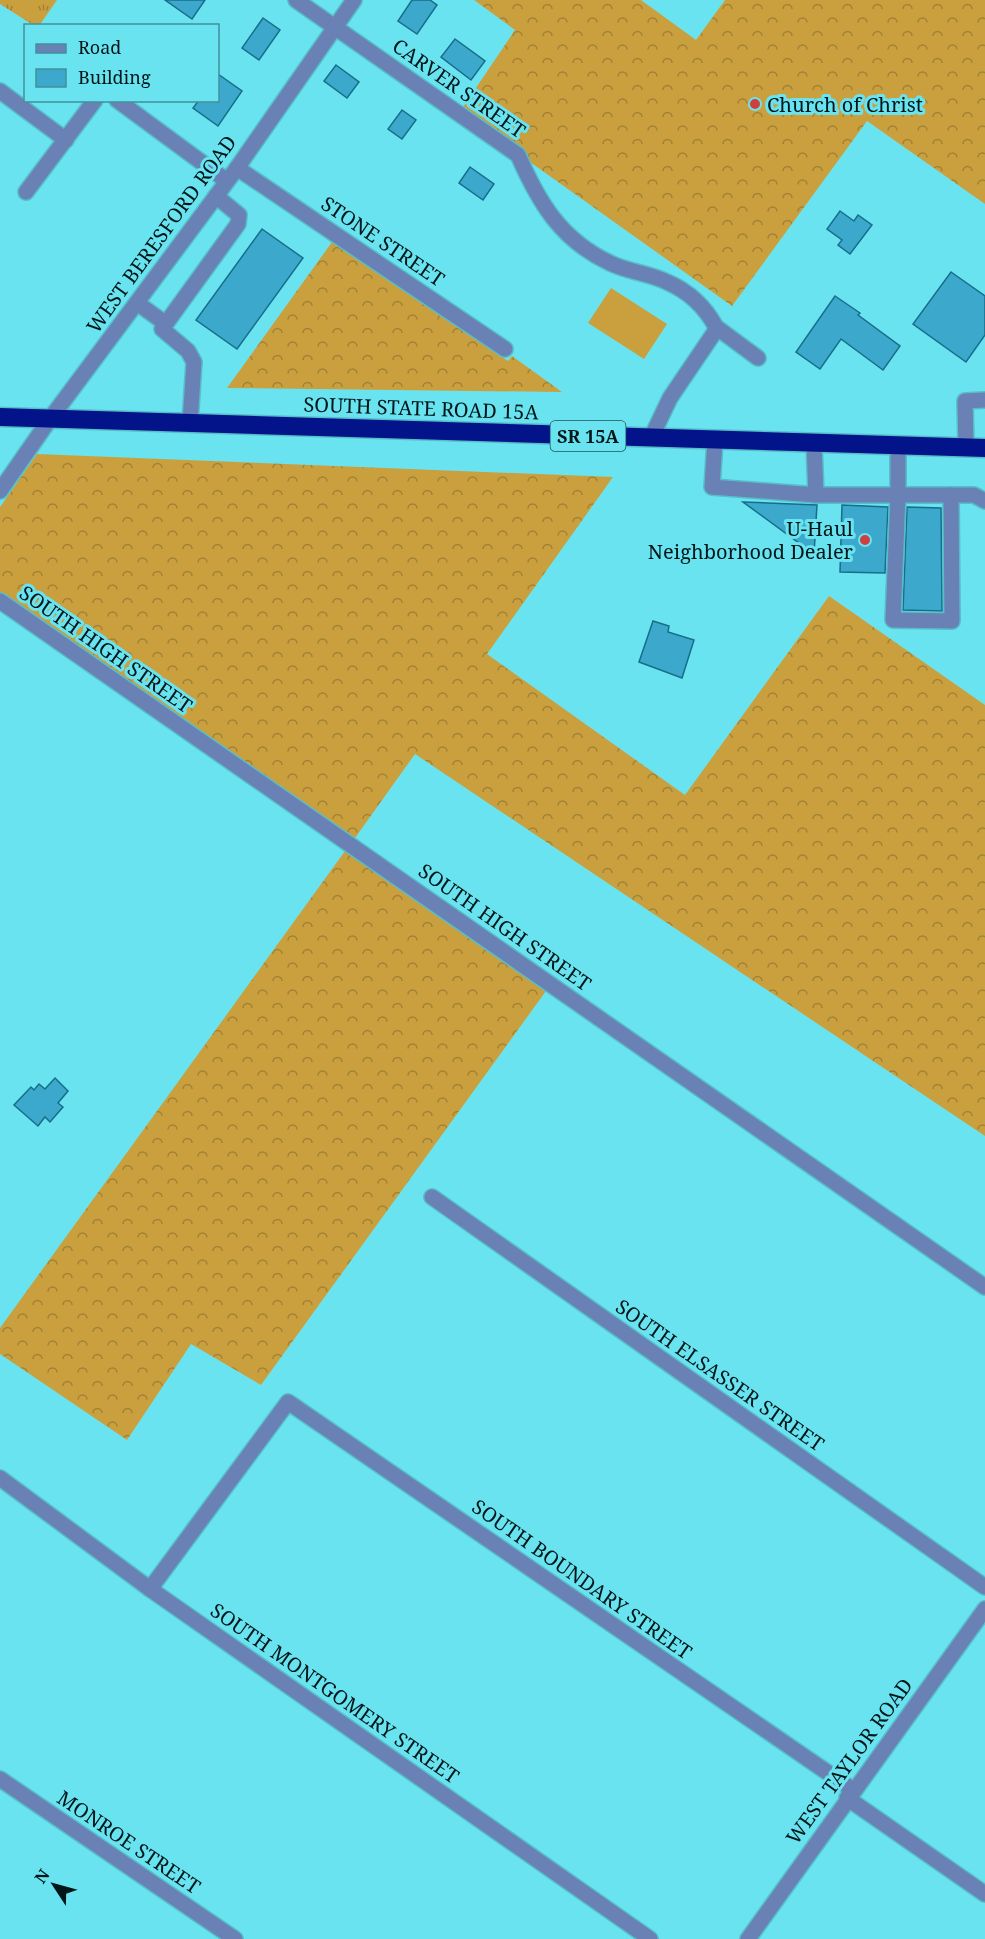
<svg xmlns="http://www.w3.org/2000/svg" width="985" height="1939" viewBox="0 0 985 1939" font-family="'Noto Serif',serif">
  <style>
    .grass { fill: url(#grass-tufts) }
    .forest { fill: url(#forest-crowns) }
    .pitch { fill: #caa03f }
    .building { fill: #3ca8cc; stroke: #176e89; stroke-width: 1.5 }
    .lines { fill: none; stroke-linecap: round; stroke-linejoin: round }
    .minor-casing { stroke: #57bec9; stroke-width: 18 }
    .highway-casing { stroke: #57bec9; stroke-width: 21 }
    .minor { stroke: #6981b5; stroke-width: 15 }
    .highway { stroke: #03148b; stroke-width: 18 }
    .poi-dot { fill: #ce3f3f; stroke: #6ae3f0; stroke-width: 2 }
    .labels { text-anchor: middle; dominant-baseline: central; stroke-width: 6; stroke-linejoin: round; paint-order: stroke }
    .shield { fill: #6ae3f0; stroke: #20545a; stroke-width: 1.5 }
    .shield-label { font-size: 18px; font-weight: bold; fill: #00171a }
    .street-label { font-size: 20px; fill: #00171a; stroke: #6ae3f0 }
    .poi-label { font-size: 20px; fill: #00171a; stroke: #6ae3f0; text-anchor: start }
  </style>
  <defs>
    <pattern id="grass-tufts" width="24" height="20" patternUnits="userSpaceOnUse" patternTransform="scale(1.5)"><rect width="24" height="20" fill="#caa03f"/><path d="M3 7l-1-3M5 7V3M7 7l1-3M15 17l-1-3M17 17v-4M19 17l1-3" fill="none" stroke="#a28134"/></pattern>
    <pattern id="forest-crowns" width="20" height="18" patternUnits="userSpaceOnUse" patternTransform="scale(1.5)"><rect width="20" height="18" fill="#caa03f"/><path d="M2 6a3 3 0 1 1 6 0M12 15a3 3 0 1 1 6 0" fill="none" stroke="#a28134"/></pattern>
  </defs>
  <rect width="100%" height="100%" fill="#6ae3f0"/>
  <polygon class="grass" points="0,0 57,0 39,26 33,25 0,4"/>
  <g class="forest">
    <polygon points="474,0 641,0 696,40 725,0 985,0 985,204 867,121 732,306 530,162 522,148 463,107 515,30"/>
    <polygon points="332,242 508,361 512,356 562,392 227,388"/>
    <polygon points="37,454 613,477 487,654 685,795 829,596 985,705 985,1136 415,754 355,838 0,592 0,507"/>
    <polygon points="345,851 546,991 261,1385 191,1344 127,1440 0,1354 0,1328"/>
  </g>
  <polygon class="pitch" points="611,288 667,324 644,359 588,323"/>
  <g class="building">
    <polygon points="165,0 205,0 192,19"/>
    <polygon points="412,0 430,0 437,5 417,34 398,21"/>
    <polygon points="263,18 280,30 259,60 242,48"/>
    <polygon points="455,39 485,61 471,80 441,57"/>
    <polygon points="336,65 359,82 347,98 324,81"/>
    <polygon points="218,74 242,91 218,126 193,108 199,100 218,100"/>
    <polygon points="402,110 416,120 402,139 388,129"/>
    <polygon points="470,167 494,184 483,200 459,183"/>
    <polygon points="840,211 854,221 858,215 872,225 850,254 838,245 842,240 827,229"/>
    <polygon points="262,229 303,258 237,349 196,320"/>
    <polygon points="951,272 985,296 985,335 966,362 913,324"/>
    <polygon points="835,296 860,313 858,315 900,346 883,370 841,339 820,369 796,352"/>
    <polygon points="743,502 817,505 814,554"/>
    <polygon points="842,505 888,507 885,573 840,572"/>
    <polygon points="907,507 941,508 942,611 903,610"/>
    <polygon points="653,621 669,626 668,632 694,640 682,678 639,662"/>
    <polygon points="55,1078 68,1091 58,1103 63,1107 50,1122 45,1117 38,1126 14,1105 31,1087 34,1090 39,1084 45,1089"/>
  </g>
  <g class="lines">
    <defs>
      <g id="minor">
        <path d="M296 0 518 155C539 203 561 240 610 263 628 272 649 273 667 282 688 291 705 307 716 327L714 333 670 398 651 438"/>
        <polyline points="0,91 66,140"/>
        <polyline points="117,100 227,181"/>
        <polyline points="237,168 505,349"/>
        <polyline points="26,192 95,100"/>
        <polyline points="137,303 165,323"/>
        <polyline points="716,327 758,358"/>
        <polyline points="190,423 194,362 188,351 162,329 238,224 239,215 216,196"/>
        <polyline points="715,440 712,487 816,495"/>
        <polyline points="814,443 816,495 974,495 985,501"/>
        <polyline points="898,445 898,495 893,620 952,621 951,495"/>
        <polyline points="966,447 965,401 985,400"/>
        <polyline points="0,491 50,419 237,168 354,0"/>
        <polyline points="0,601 985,1287"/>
        <polyline points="432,1197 985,1587"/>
        <polyline points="0,1478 150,1589 650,1939"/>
        <polyline points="150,1589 288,1402 853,1790"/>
        <polyline points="0,1779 235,1939"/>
        <polyline points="847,1798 985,1894"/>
        <polyline points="748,1939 985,1609"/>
      </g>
      <polyline id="highway" points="0,417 985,448"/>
    </defs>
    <use href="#minor" class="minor-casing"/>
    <use href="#highway" class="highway-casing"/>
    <use href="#minor" class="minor"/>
    <use href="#highway" class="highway"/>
  </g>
  <g class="poi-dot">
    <circle cx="755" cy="104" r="6"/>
    <circle cx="865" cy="540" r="6"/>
  </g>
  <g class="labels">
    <rect class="shield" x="550.5" y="421" width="75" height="30" rx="4.5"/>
    <g class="shield-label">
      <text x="588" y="436">SR 15A</text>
    </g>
    <g class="street-label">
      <text transform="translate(459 88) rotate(35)">CARVER STREET</text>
      <text transform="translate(161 234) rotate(-54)">WEST BERESFORD ROAD</text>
      <text transform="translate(383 241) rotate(34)">STONE STREET</text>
      <text transform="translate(421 408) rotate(2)">SOUTH STATE ROAD 15A</text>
      <text transform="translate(106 649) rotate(35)">SOUTH HIGH STREET</text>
      <text transform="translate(505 927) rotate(35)">SOUTH HIGH STREET</text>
      <text transform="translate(720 1375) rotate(35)">SOUTH ELSASSER STREET</text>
      <text transform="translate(582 1579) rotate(35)">SOUTH BOUNDARY STREET</text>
      <text transform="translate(335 1693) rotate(35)">SOUTH MONTGOMERY STREET</text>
      <text transform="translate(849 1761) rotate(-54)">WEST TAYLOR ROAD</text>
      <text transform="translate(129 1842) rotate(34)">MONROE STREET</text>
    </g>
    <g class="poi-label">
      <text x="767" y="104">Church of Christ</text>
      <text x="853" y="528" text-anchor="end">U-Haul<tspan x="853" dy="23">Neighborhood Dealer</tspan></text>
    </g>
  </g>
  <rect x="24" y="24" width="195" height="78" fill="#6ae3f0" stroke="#40919a" stroke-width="1.5"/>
  <rect x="36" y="44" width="30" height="9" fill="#6981b5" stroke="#40919a" stroke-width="1.5"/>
  <text x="78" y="54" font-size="18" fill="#00171a">Road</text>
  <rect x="36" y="69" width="30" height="18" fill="#3ca8cc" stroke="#40919a" stroke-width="1.5"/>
  <text x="78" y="84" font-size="18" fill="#00171a">Building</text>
  <g transform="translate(54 1885) rotate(306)" stroke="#6ae3f0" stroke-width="4.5" paint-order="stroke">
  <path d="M0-4.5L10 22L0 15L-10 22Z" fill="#00171a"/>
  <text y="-9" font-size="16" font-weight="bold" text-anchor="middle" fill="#00171a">N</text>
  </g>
</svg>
